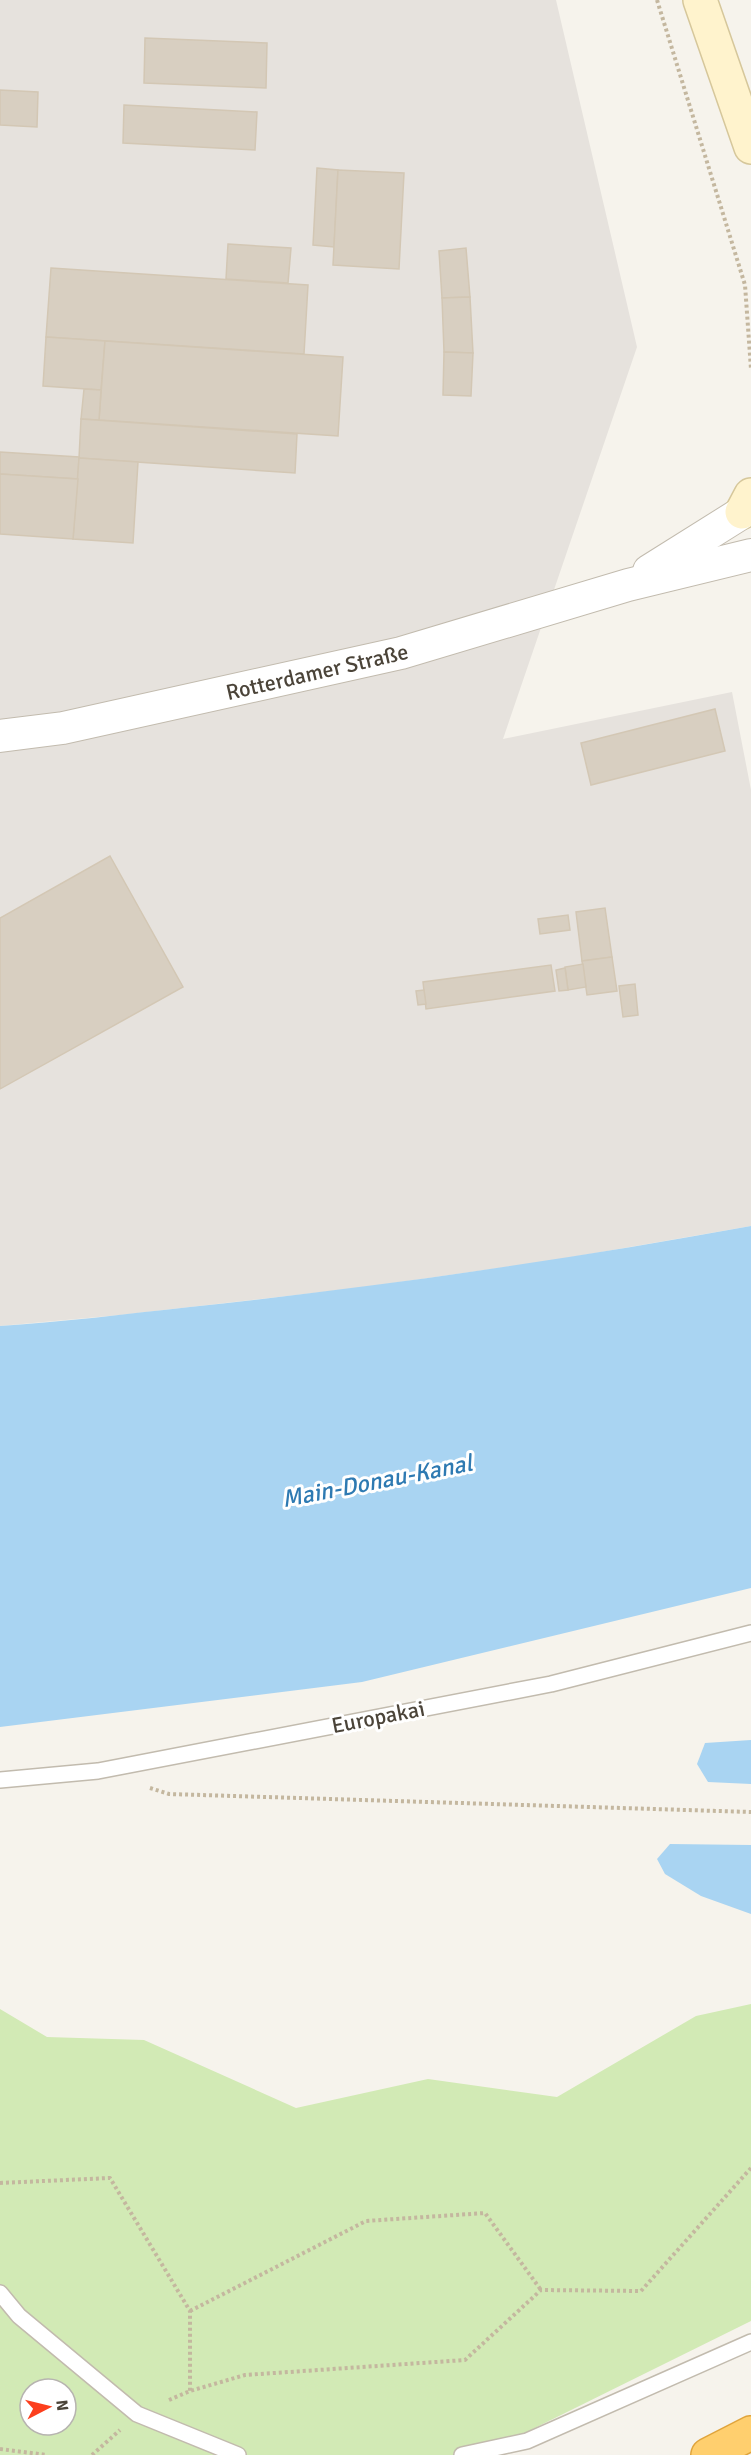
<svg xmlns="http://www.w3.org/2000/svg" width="751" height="2455" viewBox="0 0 751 2455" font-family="Signika,sans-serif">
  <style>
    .industrial { fill: #e6e2dd }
    .green { fill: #d2eab5; fill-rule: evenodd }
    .water { fill: #a9d4f2 }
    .building { fill: #d8cfc1; stroke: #d3c7b4; stroke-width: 1.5 }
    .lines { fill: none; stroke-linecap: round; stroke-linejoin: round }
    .service-casing { stroke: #c2bbae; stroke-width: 18 }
    .minor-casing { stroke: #c2bbae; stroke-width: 34 }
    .secondary-casing { stroke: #d6c79b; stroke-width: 36 }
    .motorway-casing { stroke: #e0a43c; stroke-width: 36 }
    .path { stroke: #c4b79f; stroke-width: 4; stroke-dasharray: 3 3; stroke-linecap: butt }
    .service { stroke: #fff; stroke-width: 15 }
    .minor { stroke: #fff; stroke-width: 32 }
    .secondary { stroke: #fff3cd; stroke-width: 33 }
    .motorway { stroke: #ffcf6e; stroke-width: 33 }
    .labels { text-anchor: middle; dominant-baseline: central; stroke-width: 6; stroke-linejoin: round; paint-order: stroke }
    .street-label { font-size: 22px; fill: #4b4439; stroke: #fff }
    .water-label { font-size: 24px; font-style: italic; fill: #2e7ab2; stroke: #fff }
  </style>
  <rect width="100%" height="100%" fill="#f6f3ec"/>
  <polygon class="industrial" points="0,0 556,0 637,347 503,739 732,692 751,790 751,1226 555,1260 358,1288 120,1315 0,1326"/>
  <path class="green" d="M751 2004V2321L480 2455H0V2009L47 2037 144 2040 296 2108 428 2079 557 2097 696 2016ZM30 2389H66V2425H30Z"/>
  <g class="water">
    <path d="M751 1226V1588L362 1682 0 1727V1326C63 1322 126 1314 190 1307 378 1287 565 1260 751 1226Z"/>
    <polygon points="751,1740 751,1784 708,1782 697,1764 705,1743"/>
    <polygon points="670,1844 751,1845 751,1914 701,1896 665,1874 657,1859"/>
  </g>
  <g class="building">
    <polygon points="145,38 267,43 266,88 144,83"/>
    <polygon points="0,90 38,92 37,127 0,125"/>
    <polygon points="124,105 257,112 255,150 123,143"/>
    <polygon points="317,168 338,170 334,247 313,245"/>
    <polygon points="338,170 404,173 399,269 333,265"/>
    <polygon points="228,244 291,248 288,283 226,279"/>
    <polygon points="466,248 470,297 442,298 439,251"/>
    <polygon points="51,268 308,285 304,354 46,337"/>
    <polygon points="470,297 473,353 444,352 442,298"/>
    <polygon points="46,337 105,341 101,390 43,386"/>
    <polygon points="105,341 343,357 338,436 99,420"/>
    <polygon points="444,352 473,353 471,396 443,395"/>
    <polygon points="84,389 101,390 99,420 81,419"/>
    <polygon points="81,419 297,434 295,473 79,458"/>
    <polygon points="0,452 79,457 78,479 0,474"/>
    <polygon points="79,458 138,462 133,543 73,539"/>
    <polygon points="0,474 78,479 73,539 0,534"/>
    <polygon points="715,709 725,751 591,785 581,743"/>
    <polygon points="110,856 183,987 0,1089 0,918"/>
    <polygon points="605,908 612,957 582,961 576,912"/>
    <polygon points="568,915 570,930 540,934 538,919"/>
    <polygon points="612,957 617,991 587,995 582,961"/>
    <polygon points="583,964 586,987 568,990 565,967"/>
    <polygon points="551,965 555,991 426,1009 423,982"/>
    <polygon points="565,968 568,990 559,991 556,970"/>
    <polygon points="635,984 638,1015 623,1017 619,986"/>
    <polygon points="424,990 426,1004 418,1005 416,991"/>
  </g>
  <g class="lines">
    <defs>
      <g id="service">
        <polyline points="0,1780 98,1771 551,1684 751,1633"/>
        <polyline points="0,2293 19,2316 137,2414 238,2455"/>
        <polyline points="462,2455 527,2441 751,2342"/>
      </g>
      <g id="minor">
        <polyline points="649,571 751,507"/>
        <polyline points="0,736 63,728 401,653 628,585 751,555"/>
      </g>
      <g id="secondary">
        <polyline points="700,0 751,147"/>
        <polyline points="742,512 751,495"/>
      </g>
      <polyline id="motorway" points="708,2455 751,2433"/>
    </defs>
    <use href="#service" class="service-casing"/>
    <use href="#minor" class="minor-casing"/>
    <use href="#secondary" class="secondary-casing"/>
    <use href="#motorway" class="motorway-casing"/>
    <g class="path">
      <polyline points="657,0 745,285 751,369"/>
      <polyline points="150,1788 169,1794 751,1812"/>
      <polyline points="0,2183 110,2178 190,2311 190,2391"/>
      <polyline points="190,2311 366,2221 485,2213 541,2290"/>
      <polyline points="169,2400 190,2391 245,2375 465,2360 541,2290 641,2291 751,2168"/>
      <polyline points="0,2449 47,2455"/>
      <polyline points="92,2455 120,2430"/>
    </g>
    <use href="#service" class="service"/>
    <use href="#minor" class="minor"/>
    <use href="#secondary" class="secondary"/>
    <use href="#motorway" class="motorway"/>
  </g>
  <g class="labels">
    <g class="street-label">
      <text transform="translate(317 672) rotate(-13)">Rotterdamer Straße</text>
      <text transform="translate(378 1717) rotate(-11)">Europakai</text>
    </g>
    <g class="water-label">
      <text transform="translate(377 1481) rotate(-11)">Main-Donau-Kanal</text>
    </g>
  </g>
  <g transform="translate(48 2407) rotate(83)"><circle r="28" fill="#ffffff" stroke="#b7b4b0" stroke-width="1.5"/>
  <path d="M0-4.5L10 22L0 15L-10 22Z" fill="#fc3f1d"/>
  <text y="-9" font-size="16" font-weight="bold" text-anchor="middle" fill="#4b4439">N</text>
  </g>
</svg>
